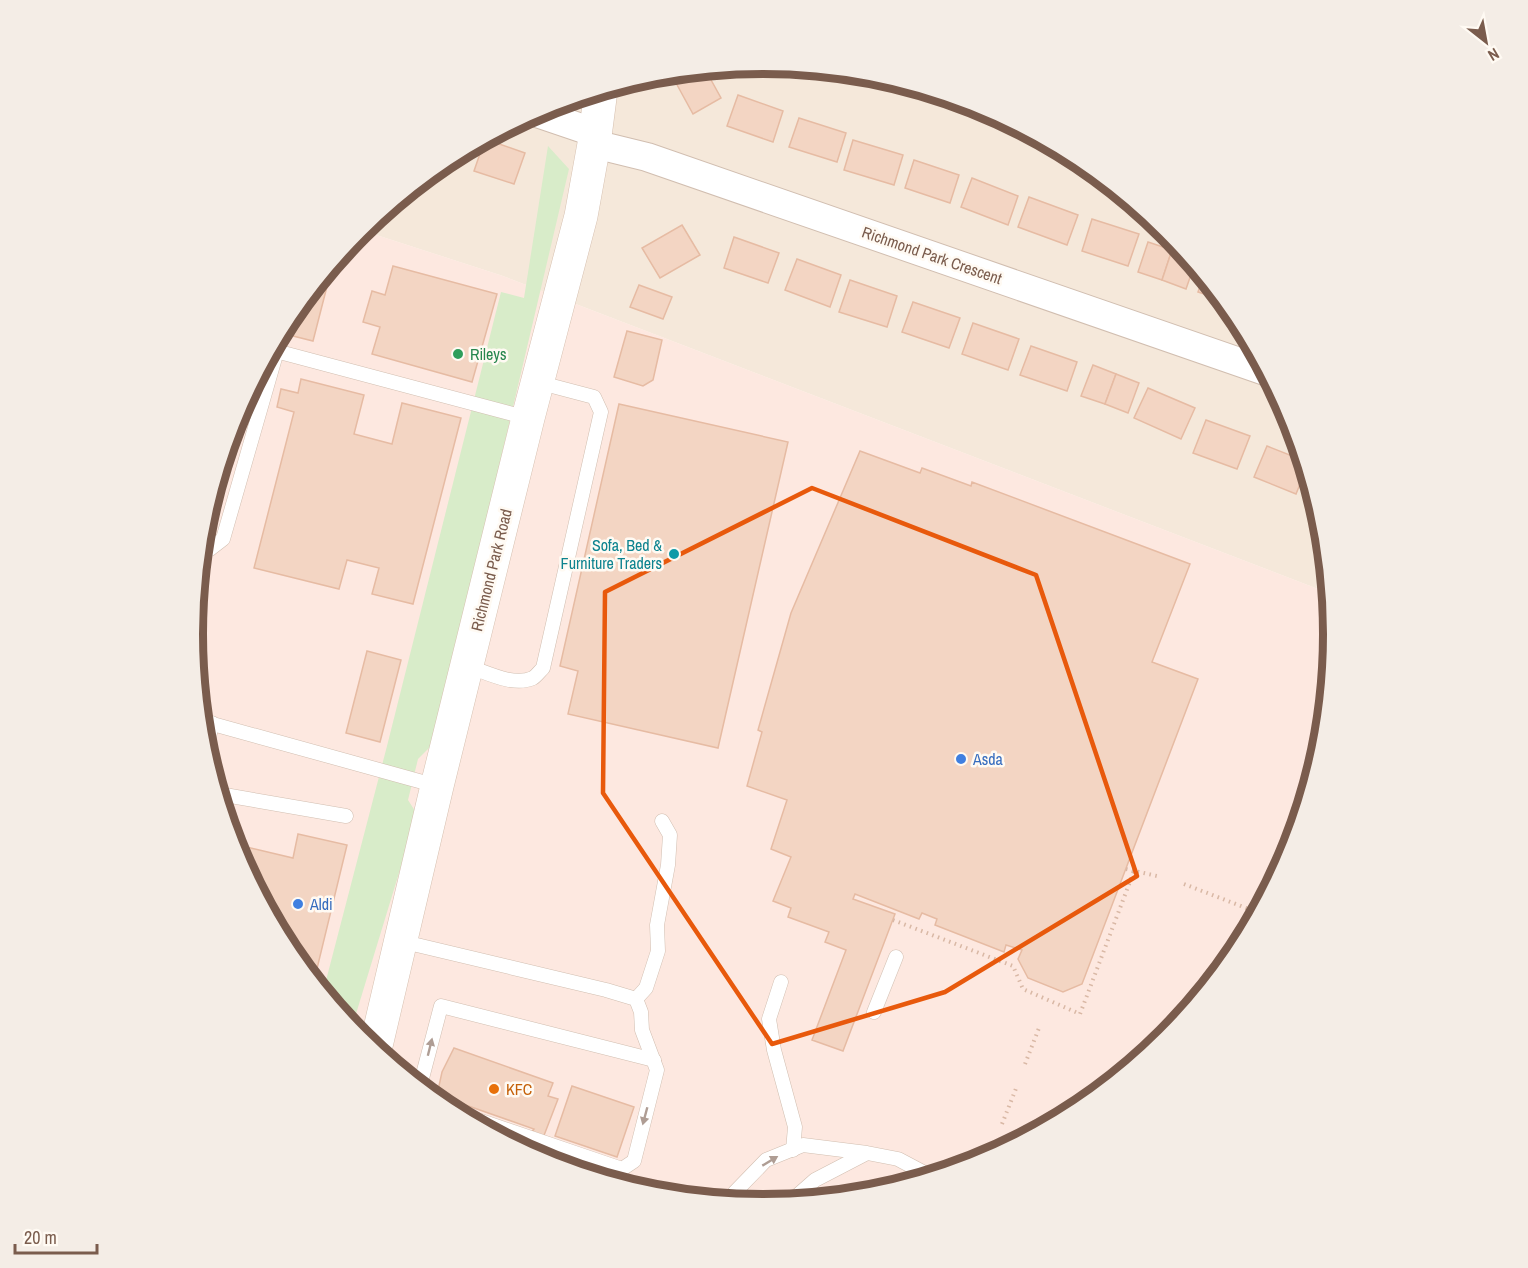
<svg xmlns="http://www.w3.org/2000/svg" width="1528" height="1268" viewBox="0 0 1528 1268" font-family="'Archivo Narrow',sans-serif">
  <style>
    .residential { fill: #f5e8da }
    .commercial { fill: #fde8e0 }
    .green { fill: #d8ecc9 }
    .building { fill: #f3d5c3; stroke: #e6bba3; stroke-width: 1.5 }
    .lines { fill: none; stroke-linecap: round; stroke-linejoin: round }
    .lane-casing { stroke: #d1beb0; stroke-width: 15 }
    .street-casing { stroke: #d1beb0; stroke-width: 30 }
    .secondary-casing { stroke: #d6c0b0; stroke-width: 34 }
    .path { stroke: #d9b8a5; stroke-width: 4; stroke-dasharray: 1.5 4.5; stroke-linecap: butt }
    .lane { stroke: #fff; stroke-width: 14 }
    .street { stroke: #fff; stroke-width: 28 }
    .secondary { stroke: #fff; stroke-width: 33 }
    .oneway { fill: #af9d94 }
    .marked { fill: none; stroke: #e8590c; stroke-width: 4.5; stroke-linejoin: round }
    .leisure-dot { fill: #2e9e5b; stroke: #fffaf3; stroke-width: 2 }
    .culture-dot { fill: #0f9aa8; stroke: #fffaf3; stroke-width: 2 }
    .shop-dot { fill: #3f7fe0; stroke: #fffaf3; stroke-width: 2 }
    .food-dot { fill: #e8710a; stroke: #fffaf3; stroke-width: 2 }
    .labels { text-anchor: middle; dominant-baseline: central; stroke-width: 5; stroke-linejoin: round; paint-order: stroke }
    .street-label { font-size: 16px; fill: #7a5c4d; stroke: #fffaf3 }
    .leisure-label { font-size: 16px; fill: #27864d; stroke: #fffaf3; text-anchor: start }
    .culture-label { font-size: 16px; fill: #0d838f; stroke: #fffaf3; text-anchor: end }
    .shop-label { font-size: 16px; fill: #366cbe; stroke: #fffaf3; text-anchor: start }
    .food-label { font-size: 16px; fill: #c56008; stroke: #fffaf3; text-anchor: start }
    .rim { fill: none; stroke: #7a5c4d; stroke-width: 8 }
  </style>
  <rect width="100%" height="100%" fill="#fdf6ec"/>
  <polygon class="residential" points="764,63 876,74 983,107 1082,159 1168,230 1239,317 1292,416 1324,523 1331,594 503,276 361,230 447,159 546,106 653,74"/>
  <polygon class="commercial" points="361,230 503,276 1331,594 1335,634 1324,746 1291,853 1239,952 1168,1038 1081,1109 982,1162 875,1194 764,1205 652,1194 545,1161 446,1109 360,1038 289,951 236,852 204,745 193,634 204,522 237,415 289,316"/>
  <polygon class="green" points="548,146 569,169 434,743 418,759 408,800 417,814 352,1027 323,992 387,746 501,292 524,298"/>
  <g class="building">
    <polygon points="705,69 721,98 693,114 670,72"/>
    <polygon points="738,95 783,111 773,142 727,126"/>
    <polygon points="799,118 846,133 837,162 789,147"/>
    <polygon points="485,139 525,153 514,184 474,171"/>
    <polygon points="853,140 903,155 894,185 844,170"/>
    <polygon points="914,160 959,175 950,203 905,188"/>
    <polygon points="972,178 1018,196 1008,225 961,207"/>
    <polygon points="1029,197 1078,215 1067,245 1018,227"/>
    <polygon points="1092,219 1139,234 1128,266 1082,251"/>
    <polygon points="682,225 700,255 660,278 642,248"/>
    <polygon points="734,237 779,253 768,283 724,268"/>
    <polygon points="1148,242 1172,250 1162,280 1138,272"/>
    <polygon points="1172,250 1189,256 1195,263 1186,289 1162,280"/>
    <polygon points="797,259 841,275 830,307 785,290"/>
    <polygon points="333,263 313,341 281,333 289,316"/>
    <polygon points="393,266 497,294 472,382 372,354 380,327 363,322 372,291 385,295"/>
    <polygon points="1204,275 1226,301 1198,292"/>
    <polygon points="850,280 897,296 887,327 839,312"/>
    <polygon points="639,285 672,297 663,319 630,307"/>
    <polygon points="913,302 960,318 949,348 902,332"/>
    <polygon points="973,323 1019,339 1008,370 962,354"/>
    <polygon points="627,331 662,340 653,380 643,386 614,377"/>
    <polygon points="1031,346 1077,362 1067,391 1020,375"/>
    <polygon points="1093,365 1116,374 1105,404 1081,396"/>
    <polygon points="1116,374 1139,383 1128,413 1105,404"/>
    <polygon points="301,379 364,395 354,434 392,444 402,403 461,418 413,604 372,594 379,568 347,560 339,589 254,568 294,412 277,407 281,389 298,393"/>
    <polygon points="1148,388 1195,408 1181,439 1134,418"/>
    <polygon points="619,404 788,442 718,748 568,714 578,671 560,666"/>
    <polygon points="1206,420 1250,436 1237,469 1193,453"/>
    <polygon points="1267,446 1305,461 1307,467 1296,494 1254,477"/>
    <polygon points="860,451 920,473 922,468 971,486 972,482 1190,564 1152,662 1198,679 1082,984 1063,992 1028,978 1018,959 1022,950 1006,945 1004,952 935,925 937,919 922,913 919,919 855,894 853,899 895,914 843,1051 812,1040 846,950 825,942 829,932 788,917 791,908 773,901 791,857 771,849 787,800 747,786 762,732 758,730 791,613"/>
    <polygon points="1313,485 1320,509 1305,503"/>
    <polygon points="367,651 401,660 380,742 346,733"/>
    <polygon points="298,834 347,845 314,981 289,951 236,852 234,844 293,858"/>
    <polygon points="454,1048 553,1083 548,1096 558,1099 543,1138 531,1133 534,1129 437,1095 442,1072"/>
    <polygon points="572,1086 634,1107 617,1157 555,1136"/>
  </g>
  <g class="lines">
    <defs>
      <g id="lane">
        <polyline points="272,350 528,418"/>
        <polyline points="201,552 210,549 223,539 277,351"/>
        <path d="M467 666C486 672 513 687 533 678 536 676 540 671 543 668L601 412 594 397 537 382"/>
        <polyline points="202,721 437,786"/>
        <polyline points="206,752 212,723"/>
        <polyline points="219,794 346,816"/>
        <polyline points="400,941 606,990 636,999 641,1012 642,1030 657,1070 634,1161 622,1169 449,1110"/>
        <polyline points="781,982 769,1019 774,1050 795,1127 793,1150"/>
        <polyline points="636,999 646,988 658,951 657,925 668,865 670,835 662,821"/>
        <polyline points="874,1012 896,957"/>
        <polyline points="422,1088 421,1082 441,1006 654,1060"/>
        <polyline points="729,1202 735,1192 766,1160 803,1145 867,1153 898,1159 932,1177"/>
        <polyline points="790,1202 815,1180 865,1154"/>
      </g>
      <g id="street">
        <polyline points="534,112 596,133"/>
        <polyline points="594,144 647,157 1268,372"/>
      </g>
      <polyline id="secondary" points="375,1050 437,786 528,418 581,216 594,144 601,90"/>
    </defs>
    <use href="#lane" class="lane-casing"/>
    <use href="#street" class="street-casing"/>
    <use href="#secondary" class="secondary-casing"/>
    <g class="path">
      <polyline points="1126,869 1157,876"/>
      <polyline points="1184,884 1259,913"/>
      <polyline points="893,920 1013,966 1023,989 1080,1014 1134,871"/>
      <polyline points="1025,1064 1039,1028"/>
      <polyline points="1002,1124 1017,1086"/>
      <polyline points="988,1158 993,1146"/>
    </g>
    <use href="#lane" class="lane"/>
    <use href="#street" class="street"/>
    <use href="#secondary" class="secondary"/>
  </g>
  <defs><path id="oneway-solid" d="M-6-.8H1V-3.2L6.5 0L1 3.2V.8H-6Z" transform="scale(1.5)"/></defs>
  <g class="oneway">
    <use href="#oneway-solid" transform="translate(430 1047) rotate(-76)"/>
    <use href="#oneway-solid" transform="translate(645 1116) rotate(105)"/>
    <use href="#oneway-solid" transform="translate(770 1161) rotate(-31)"/>
  </g>
  <path class="marked" d="M812 488 1036 575 1137 876 945 992 772 1044 603 793 605 592Z"/>
  <circle class="leisure-dot" cx="458" cy="354" r="6"/>
  <circle class="culture-dot" cx="674" cy="554" r="6"/>
  <g class="shop-dot">
    <circle cx="961" cy="759" r="6"/>
    <circle cx="298" cy="904" r="6"/>
  </g>
  <circle class="food-dot" cx="494" cy="1089" r="6"/>
  <g class="labels">
    <g class="street-label">
      <text transform="translate(932 255) rotate(19)">Richmond Park Crescent</text>
      <text transform="translate(491 570) rotate(-76)">Richmond Park Road</text>
    </g>
    <g class="leisure-label">
      <text x="470" y="354">Rileys</text>
    </g>
    <g class="culture-label">
      <text x="662" y="545">Sofa, Bed &amp;<tspan x="662" dy="18">Furniture Traders</tspan></text>
    </g>
    <g class="shop-label">
      <text x="973" y="759">Asda</text>
      <text x="310" y="904">Aldi</text>
    </g>
    <g class="food-label">
      <text x="506" y="1089">KFC</text>
    </g>
  </g>
  <path d="M0 0H1528V1268H0ZM203 634a560 560 0 1 1 1120 0a560 560 0 1 1-1120 0Z" fill="#f4ede6" fill-rule="evenodd"/>
  <path class="rim" d="M203 634a560 560 0 1 1 1120 0a560 560 0 1 1-1120 0Z"/>
  <g transform="translate(1486 42) rotate(149)" stroke="#fffaf3" stroke-width="4.5" paint-order="stroke">
  <path d="M0-4.5L10 22L0 15L-10 22Z" fill="#7a5c4d"/>
  <text y="-9" font-size="16" font-weight="bold" text-anchor="middle" fill="#7a5c4d">N</text>
  </g>
  <path d="M15 1244v9h82v-9" fill="none" stroke="#7a5c4d" stroke-width="3"/>
  <text x="24" y="1244" font-size="18" fill="#7a5c4d" stroke="#fffaf3" stroke-width="4.5" paint-order="stroke">20 m</text>
</svg>
